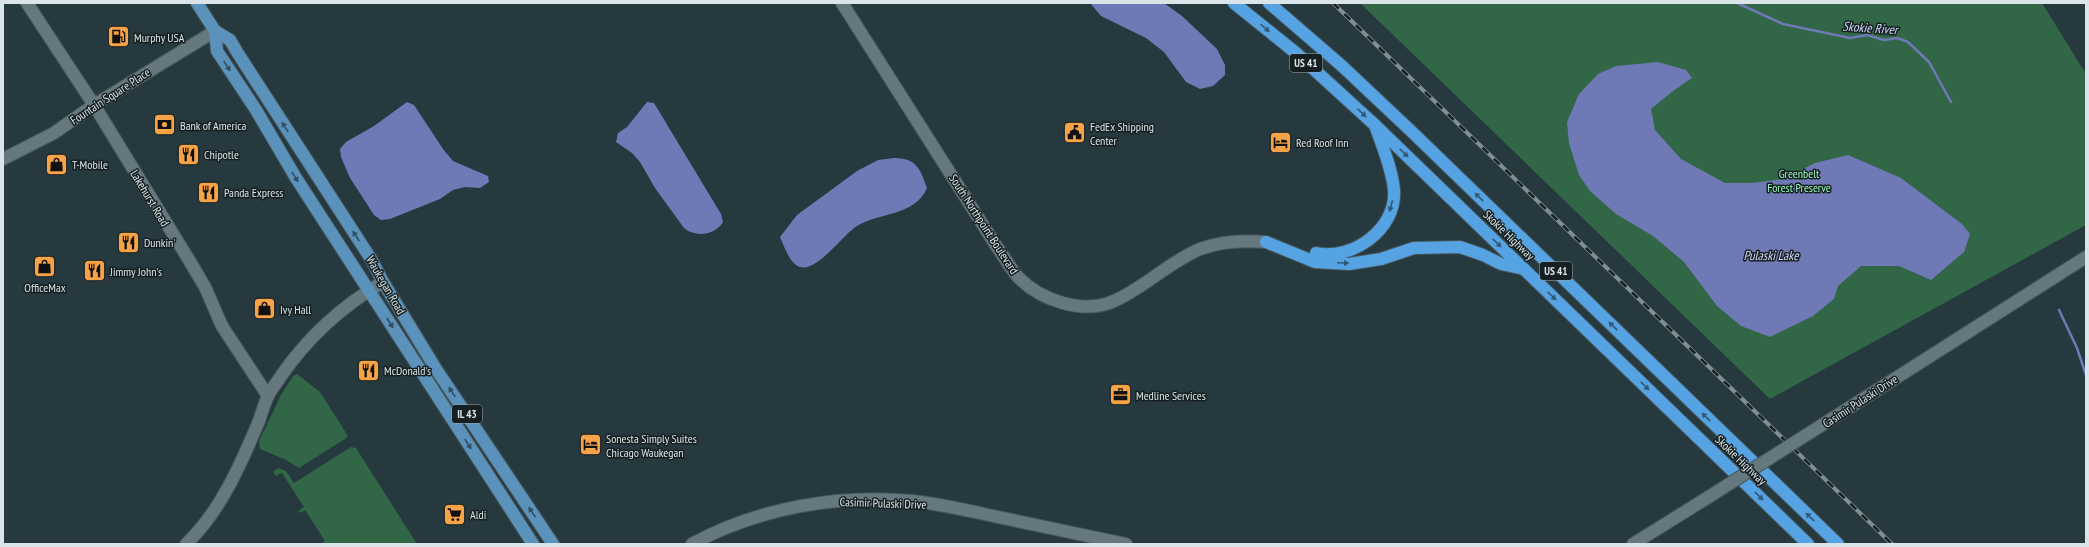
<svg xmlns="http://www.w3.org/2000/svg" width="2089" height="547" viewBox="0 0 2089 547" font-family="'PT Sans Narrow',sans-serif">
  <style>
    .green { fill: #316646 }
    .water { fill: #6e79b5 }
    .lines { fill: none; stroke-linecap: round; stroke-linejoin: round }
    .stream { stroke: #6e79b5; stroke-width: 2.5 }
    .minor-casing { stroke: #47575c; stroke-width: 14 }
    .major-casing { stroke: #47575c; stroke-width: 14 }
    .highway-casing { stroke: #47575c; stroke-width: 14 }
    .minor { stroke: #64787e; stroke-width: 12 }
    .major { stroke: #5b92bb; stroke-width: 12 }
    .highway { stroke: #55a3e3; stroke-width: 12 }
    .rail-casing { stroke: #808f93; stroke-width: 4 }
    .rail { stroke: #161f21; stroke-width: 2.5; stroke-dasharray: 8; stroke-linecap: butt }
    .minor-bridge-casing { stroke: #47575c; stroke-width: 14; stroke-linecap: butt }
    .minor-bridge { stroke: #64787e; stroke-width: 12 }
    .oneway { fill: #325a78 }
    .oneway2 { fill: #324d5f }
    .labels { text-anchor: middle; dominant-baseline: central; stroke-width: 3; stroke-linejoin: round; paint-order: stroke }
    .shield { fill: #161f21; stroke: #9eaaac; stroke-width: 1 }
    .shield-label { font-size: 11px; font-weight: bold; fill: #d9e5e8 }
    .poi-label { font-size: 12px; fill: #d9e5e8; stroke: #161f21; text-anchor: start }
    .street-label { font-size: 12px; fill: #d9e5e8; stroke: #161f21 }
    .park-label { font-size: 12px; fill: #9af9bc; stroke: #161f21 }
    .water-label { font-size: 13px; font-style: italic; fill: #d1d9fc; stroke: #161f21 }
  </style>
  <rect width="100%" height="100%" fill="#26393e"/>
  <g class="green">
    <polygon points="1360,3 2042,3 2086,74 2086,225 1770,399"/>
    <polygon points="297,374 320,392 348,436 345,439 299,468 286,460 260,449 259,441 281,395 293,376"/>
    <polygon points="351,447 356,448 417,544 320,544 325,541 305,510 301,513 298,511 304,507 282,473 276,476 273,472 278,468 286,471 294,483"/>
  </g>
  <g class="water">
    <polygon points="1090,3 1164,3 1182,16 1217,49 1225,65 1225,75 1213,86 1200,89 1186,82 1164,52 1146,38 1101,16"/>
    <polygon points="1658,62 1686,70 1692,78 1673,91 1651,109 1655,130 1681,159 1725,183 1752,183 1783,179 1815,163 1848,155 1901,178 1962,224 1970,234 1964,252 1931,280 1899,266 1861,266 1838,286 1834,299 1813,316 1770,337 1741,326 1717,306 1684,262 1653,236 1616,214 1590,191 1579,175 1569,143 1567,122 1579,94 1598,74 1616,66"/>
    <polygon points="407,102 414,105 443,149 453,161 488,176 489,182 480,188 465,187 453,190 440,199 390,219 381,220 374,215 350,178 341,157 340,149 346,142 374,126"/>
    <path d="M647 102 654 103 721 214 723 222C715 235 696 238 684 228L655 188 640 162 632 153 616 142 618 133 627 127Z"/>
    <path d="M894 158C917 158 920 169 927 188 915 217 876 212 854 228 841 238 816 272 800 267 790 264 784 246 780 237L797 215 857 171 878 160Z"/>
  </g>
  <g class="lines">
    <g class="stream">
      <polyline points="1737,3 1783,24 1850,38 1867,35 1884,40 1897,38 1908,42 1929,62 1951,102"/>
      <polyline points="2059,310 2077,348 2086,375"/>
    </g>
    <defs>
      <g id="minor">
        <polyline points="27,3 94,105 189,260 205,287 222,326 268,396"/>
        <path d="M842 3 997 247C1004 256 1010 268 1018 277 1040 300 1083 315 1114 301 1144 288 1169 262 1200 249 1222 241 1243 240 1266 242"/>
        <polyline points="3,159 54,133 94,105 215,31"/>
        <polyline points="1811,432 2086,257"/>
        <path d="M186 544C219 513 239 468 256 428 261 418 263 406 268 396 271 389 277 383 281 376 308 337 342 306 383 282"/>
        <path d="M692 544C758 508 838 494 912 501 941 504 970 511 998 517 1041 526 1083 535 1126 544"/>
        <polyline points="1633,544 1707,498"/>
      </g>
      <g id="major">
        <polyline points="197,3 215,31 230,40 237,52 371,259 383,282 436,369 553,544"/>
        <polyline points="215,31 217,51 256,110 296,178 533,544"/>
      </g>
      <g id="highway">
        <polyline points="1234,3 1296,53 1376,126 1808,544"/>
        <polyline points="1269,3 1342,66 1411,131 1838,544"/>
        <polyline points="1266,242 1315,262 1349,264 1381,259 1414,248 1460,247 1483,255 1501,264 1524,269"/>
        <path d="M1316 253C1352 261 1397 229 1394 190 1392 169 1383 148 1376 128"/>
      </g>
    </defs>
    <use href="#minor" class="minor-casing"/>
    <use href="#major" class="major-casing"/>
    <use href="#highway" class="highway-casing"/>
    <use href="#minor" class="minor"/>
    <use href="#major" class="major"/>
    <use href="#highway" class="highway"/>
    <defs>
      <polyline id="rail" points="1333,3 1892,544"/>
    </defs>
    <use href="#rail" class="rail-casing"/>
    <use href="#rail" class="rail"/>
    <defs>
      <polyline id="minor-bridge" points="1707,498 1811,432"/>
    </defs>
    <use href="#minor-bridge" class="minor-bridge-casing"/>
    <use href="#minor-bridge" class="minor-bridge"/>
  </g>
  <defs><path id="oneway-solid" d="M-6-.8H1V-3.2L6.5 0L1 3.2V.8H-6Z"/></defs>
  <g class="oneway">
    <use href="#oneway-solid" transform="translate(1265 28) rotate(40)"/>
    <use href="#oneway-solid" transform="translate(1362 113) rotate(43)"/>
    <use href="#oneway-solid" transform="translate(1404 153) rotate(44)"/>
    <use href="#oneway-solid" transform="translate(1479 197) rotate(-136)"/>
    <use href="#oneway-solid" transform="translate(1391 206) rotate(105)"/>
    <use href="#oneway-solid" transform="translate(1497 243) rotate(44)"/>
    <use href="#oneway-solid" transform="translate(1343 263) rotate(3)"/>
    <use href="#oneway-solid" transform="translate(1552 296) rotate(44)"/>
    <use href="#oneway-solid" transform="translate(1613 326) rotate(-136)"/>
    <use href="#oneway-solid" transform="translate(1645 386) rotate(44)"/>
    <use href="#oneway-solid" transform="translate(1706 417) rotate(-136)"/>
    <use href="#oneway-solid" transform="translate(1759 496) rotate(44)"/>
    <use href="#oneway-solid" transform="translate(1810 517) rotate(-136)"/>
  </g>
  <g class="oneway2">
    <use href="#oneway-solid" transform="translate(227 66) rotate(57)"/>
    <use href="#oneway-solid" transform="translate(285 127) rotate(-123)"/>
    <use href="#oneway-solid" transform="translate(295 177) rotate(58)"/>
    <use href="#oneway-solid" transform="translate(356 236) rotate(-123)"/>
    <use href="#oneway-solid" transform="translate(390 323) rotate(57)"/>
    <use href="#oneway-solid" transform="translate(452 392) rotate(-124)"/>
    <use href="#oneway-solid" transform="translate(468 444) rotate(57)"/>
    <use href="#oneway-solid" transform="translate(532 512) rotate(-124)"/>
  </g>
  <defs>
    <symbol id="fuel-square" viewBox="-11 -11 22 22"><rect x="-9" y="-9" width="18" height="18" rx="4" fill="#f6a247" stroke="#161f21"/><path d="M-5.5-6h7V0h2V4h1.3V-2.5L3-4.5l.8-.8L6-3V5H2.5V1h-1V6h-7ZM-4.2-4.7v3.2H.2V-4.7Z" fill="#111"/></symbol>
    <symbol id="bank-square" viewBox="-11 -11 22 22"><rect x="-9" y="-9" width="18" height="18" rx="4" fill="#f6a247" stroke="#161f21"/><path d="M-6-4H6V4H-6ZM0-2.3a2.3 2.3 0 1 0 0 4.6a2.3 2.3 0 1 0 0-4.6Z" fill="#111"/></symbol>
    <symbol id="civic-square" viewBox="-11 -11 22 22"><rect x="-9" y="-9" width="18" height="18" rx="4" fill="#f6a247" stroke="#161f21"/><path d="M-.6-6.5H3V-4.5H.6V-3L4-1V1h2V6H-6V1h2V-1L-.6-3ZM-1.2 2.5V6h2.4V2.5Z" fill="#111"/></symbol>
    <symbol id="hotel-square" viewBox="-11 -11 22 22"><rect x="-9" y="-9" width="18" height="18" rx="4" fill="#f6a247" stroke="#161f21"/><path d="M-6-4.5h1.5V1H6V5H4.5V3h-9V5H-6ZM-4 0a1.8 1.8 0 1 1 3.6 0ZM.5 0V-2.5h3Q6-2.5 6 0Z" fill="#111"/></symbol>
    <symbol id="restaurant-square" viewBox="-11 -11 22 22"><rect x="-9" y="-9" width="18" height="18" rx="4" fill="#f6a247" stroke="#161f21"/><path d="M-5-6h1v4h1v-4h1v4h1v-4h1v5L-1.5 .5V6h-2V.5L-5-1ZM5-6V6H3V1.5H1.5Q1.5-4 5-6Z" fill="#111"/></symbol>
    <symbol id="shop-square" viewBox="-11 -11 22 22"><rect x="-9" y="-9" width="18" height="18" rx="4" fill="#f6a247" stroke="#161f21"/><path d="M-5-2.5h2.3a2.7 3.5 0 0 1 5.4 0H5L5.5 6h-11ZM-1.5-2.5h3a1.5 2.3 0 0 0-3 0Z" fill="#111"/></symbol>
    <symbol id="office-square" viewBox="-11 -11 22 22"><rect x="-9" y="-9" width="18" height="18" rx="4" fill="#f6a247" stroke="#161f21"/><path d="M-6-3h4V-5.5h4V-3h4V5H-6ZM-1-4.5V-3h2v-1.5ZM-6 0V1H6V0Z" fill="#111"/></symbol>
    <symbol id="supermarket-square" viewBox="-11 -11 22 22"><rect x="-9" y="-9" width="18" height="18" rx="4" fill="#f6a247" stroke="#161f21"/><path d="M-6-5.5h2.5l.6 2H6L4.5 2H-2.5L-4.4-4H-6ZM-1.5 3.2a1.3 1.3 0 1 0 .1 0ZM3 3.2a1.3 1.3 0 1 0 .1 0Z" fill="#111"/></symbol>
  </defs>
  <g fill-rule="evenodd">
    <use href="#fuel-square" x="106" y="24" width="25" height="25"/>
    <use href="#bank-square" x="152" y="112" width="25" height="25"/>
    <use href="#civic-square" x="1062" y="120" width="25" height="25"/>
    <use href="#hotel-square" x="1268" y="130" width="25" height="25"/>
    <use href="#restaurant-square" x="176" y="142" width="25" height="25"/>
    <use href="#shop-square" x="44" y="152" width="25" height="25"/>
    <use href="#restaurant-square" x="196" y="180" width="25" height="25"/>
    <use href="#restaurant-square" x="116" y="230" width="25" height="25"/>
    <use href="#shop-square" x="32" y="254" width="25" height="25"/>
    <use href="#restaurant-square" x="82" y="258" width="25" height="25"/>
    <use href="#shop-square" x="252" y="296" width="25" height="25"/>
    <use href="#restaurant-square" x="356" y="358" width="25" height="25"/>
    <use href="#office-square" x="1108" y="382" width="25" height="25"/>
    <use href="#hotel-square" x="578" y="432" width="25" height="25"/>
    <use href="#supermarket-square" x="442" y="502" width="25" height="25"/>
  </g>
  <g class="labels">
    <g class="shield">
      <rect x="1290" y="54" width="32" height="18" rx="3"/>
      <rect x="1540" y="262" width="32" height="18" rx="3"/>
      <rect x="452" y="405" width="30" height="18" rx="3"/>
    </g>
    <g class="shield-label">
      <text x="1306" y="63">US 41</text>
      <text x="1556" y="271">US 41</text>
      <text x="467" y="414">IL 43</text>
    </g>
    <g class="poi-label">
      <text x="134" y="37">Murphy USA</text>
      <text x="180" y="125">Bank of America</text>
      <text x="1090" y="126">FedEx Shipping<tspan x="1090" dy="14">Center</tspan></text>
      <text x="1296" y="142">Red Roof Inn</text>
      <text x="204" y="154">Chipotle</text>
      <text x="72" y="164">T-Mobile</text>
      <text x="224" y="192">Panda Express</text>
      <text x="144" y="242">Dunkin'</text>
      <text x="110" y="271">Jimmy John's</text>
      <text x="45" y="287" text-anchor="middle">OfficeMax</text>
      <text x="280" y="309">Ivy Hall</text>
      <text x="384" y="370">McDonald's</text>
      <text x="1136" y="395">Medline Services</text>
      <text x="606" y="438">Sonesta Simply Suites<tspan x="606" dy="14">Chicago Waukegan</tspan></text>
      <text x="470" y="514">Aldi</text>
    </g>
    <g class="street-label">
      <text transform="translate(110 96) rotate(-33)">Fountain Square Place</text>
      <text transform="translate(150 198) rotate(59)">Lakehurst Road</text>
      <text transform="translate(984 224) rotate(57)">South Northpoint Boulevard</text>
      <text transform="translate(1509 235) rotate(44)">Skokie Highway</text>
      <text transform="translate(386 285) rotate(60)">Waukegan Road</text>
      <text transform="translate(1860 401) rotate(-33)">Casimir Pulaski Drive</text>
      <text transform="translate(1741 460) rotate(44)">Skokie Highway</text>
      <text transform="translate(883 503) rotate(2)">Casimir Pulaski Drive</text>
    </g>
    <g class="park-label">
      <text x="1799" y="173">Greenbelt<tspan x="1799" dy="14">Forest Preserve</tspan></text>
    </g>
    <g class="water-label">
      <text transform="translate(1870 28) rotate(4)">Skokie River</text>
      <text x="1771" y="255">Pulaski Lake</text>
    </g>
  </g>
  <rect width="2089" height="547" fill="none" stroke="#d9e5e8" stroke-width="8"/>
</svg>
